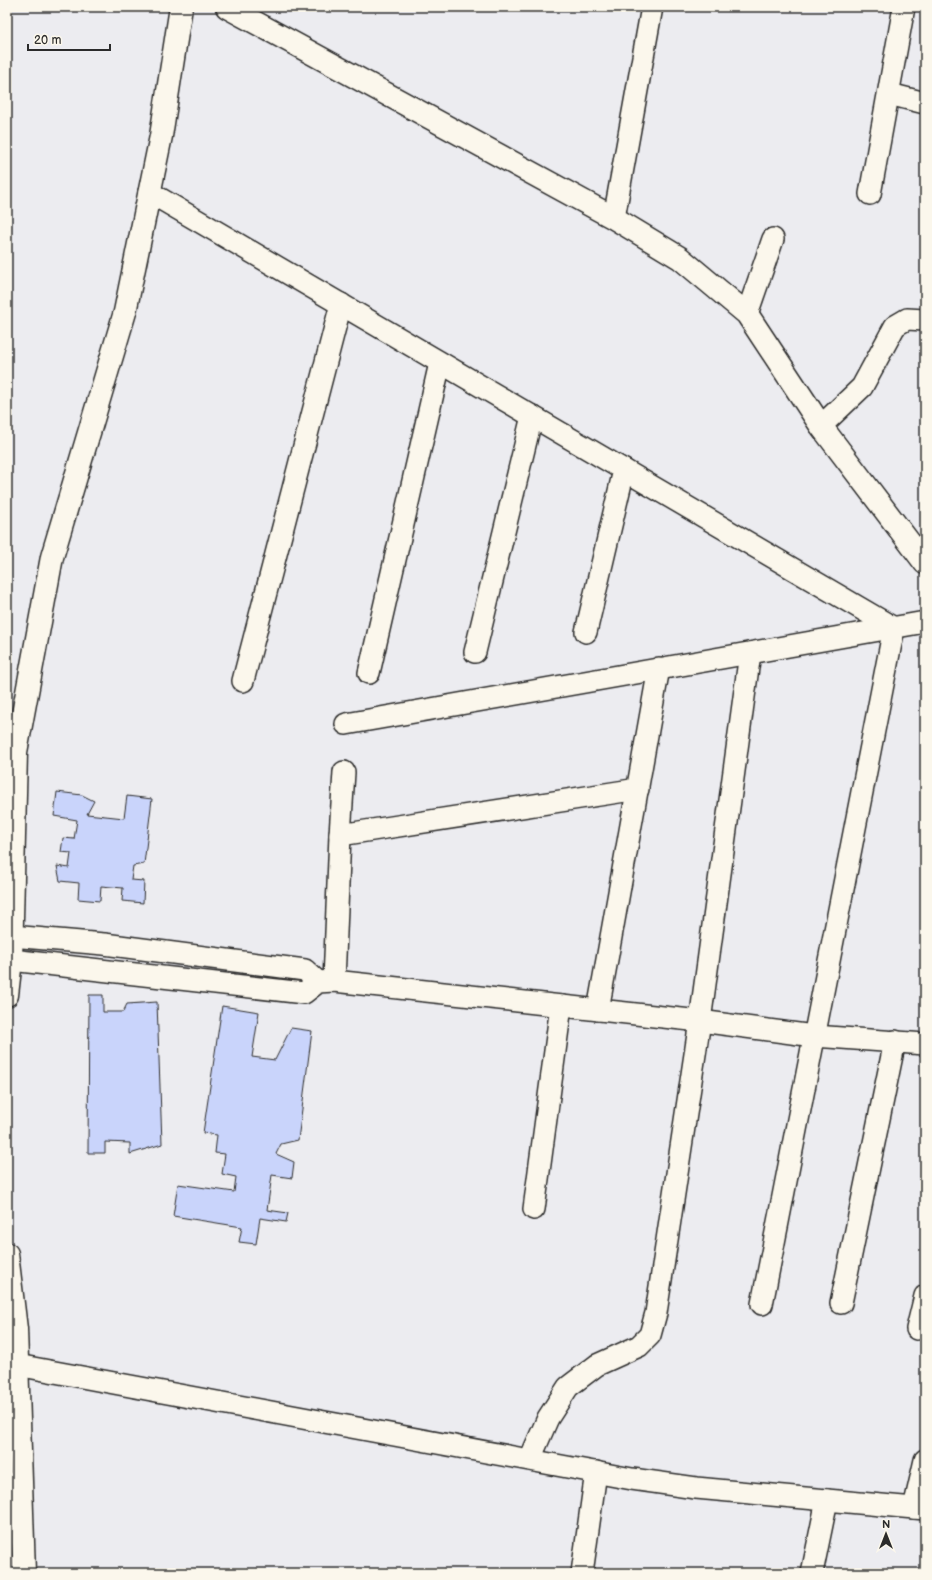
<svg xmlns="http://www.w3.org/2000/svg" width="932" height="1580" viewBox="0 0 932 1580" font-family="'Balsamiq Sans',sans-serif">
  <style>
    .building { fill: #c9d4fb; stroke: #2b2b2b }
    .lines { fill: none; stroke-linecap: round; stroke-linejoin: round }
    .minor-casing { stroke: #2b2b2b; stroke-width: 24 }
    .tertiary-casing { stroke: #2b2b2b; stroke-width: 25 }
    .minor { stroke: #fbf7ec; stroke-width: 21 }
    .tertiary { stroke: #fbf7ec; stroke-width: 22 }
  </style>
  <rect width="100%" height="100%" fill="#ececf0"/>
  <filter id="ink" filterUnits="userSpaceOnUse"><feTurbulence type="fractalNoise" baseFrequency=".025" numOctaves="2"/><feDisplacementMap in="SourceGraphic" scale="8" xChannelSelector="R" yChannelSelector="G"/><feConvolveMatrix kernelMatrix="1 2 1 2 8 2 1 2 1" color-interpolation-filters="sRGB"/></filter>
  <g filter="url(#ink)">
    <g class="building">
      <polygon points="57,792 82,795 94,801 87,814 124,818 127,796 152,799 144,864 133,866 131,880 144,881 143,903 122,901 123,888 101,886 100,901 78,899 79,883 60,881 57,866 69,868 71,853 61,852 63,838 74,839 77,820 54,816"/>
      <polygon points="89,995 103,995 103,1012 123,1012 127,1004 157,1002 162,1144 130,1154 130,1143 105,1142 105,1153 88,1153"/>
      <polygon points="222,1006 259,1012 252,1057 275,1060 291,1028 312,1031 298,1140 281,1144 276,1154 294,1162 292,1178 272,1175 267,1210 288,1213 286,1222 260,1218 256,1244 239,1242 242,1227 173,1216 178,1184 234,1192 236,1177 222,1174 225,1154 215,1153 217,1135 203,1133"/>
    </g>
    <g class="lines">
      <defs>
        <g id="minor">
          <polyline points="889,94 925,103"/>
          <polyline points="149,192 894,628 762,1304"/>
          <polyline points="870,194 904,7"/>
          <polyline points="614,218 652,7"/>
          <polyline points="747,314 773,239"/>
          <polyline points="821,426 862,387 895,326 907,319 925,320"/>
          <polyline points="586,632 624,470"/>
          <polyline points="475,652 532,416"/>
          <polyline points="369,673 440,363"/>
          <polyline points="243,681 341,304"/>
          <polyline points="346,724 925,622"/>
          <polyline points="340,835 638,789"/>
          <polyline points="11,936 104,944 305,970 318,982"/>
          <polyline points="11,960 304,993 318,982 334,981 700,1021 814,1036 925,1044"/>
          <polyline points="334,981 340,835 344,772"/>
          <polyline points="598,1010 659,668"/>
          <polyline points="534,1209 561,1006"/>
          <polyline points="841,1303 895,1041"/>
          <polyline points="917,1329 925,1296"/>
          <polyline points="17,1365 632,1479 696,1488 925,1509"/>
          <polyline points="530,1459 548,1418 568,1387 597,1365 639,1346 650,1335 656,1313 700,1021 750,653"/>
          <polyline points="914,1508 925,1460"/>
          <polyline points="582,1573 596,1472"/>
          <polyline points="812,1573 827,1500"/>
        </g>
        <g id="tertiary">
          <polyline points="227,7 614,218 680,258 747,314 821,426 925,563"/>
          <polyline points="7,995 11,960 16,752 52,557 125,312 161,136 181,7"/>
          <polyline points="7,1254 16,1329 24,1573"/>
        </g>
      </defs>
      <use href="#minor" class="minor-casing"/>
      <use href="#tertiary" class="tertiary-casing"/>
      <use href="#minor" class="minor"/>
      <use href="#tertiary" class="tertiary"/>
    </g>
  </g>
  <rect width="932" height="1580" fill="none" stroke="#fbf7ec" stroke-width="24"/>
  <rect x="12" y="12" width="908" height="1556" fill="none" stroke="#2b2b2b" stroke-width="1.5" filter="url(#ink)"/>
  <g transform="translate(886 1534)" stroke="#fbf7ec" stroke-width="3" paint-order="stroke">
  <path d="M0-3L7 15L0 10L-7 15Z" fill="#2b2b2b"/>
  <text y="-6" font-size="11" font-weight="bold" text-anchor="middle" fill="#2b2b2b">N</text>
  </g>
  <path d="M28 44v6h82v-6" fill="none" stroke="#2b2b2b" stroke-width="2"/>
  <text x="34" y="44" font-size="12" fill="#2b2b2b" stroke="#fbf7ec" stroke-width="3" paint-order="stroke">20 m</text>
</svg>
